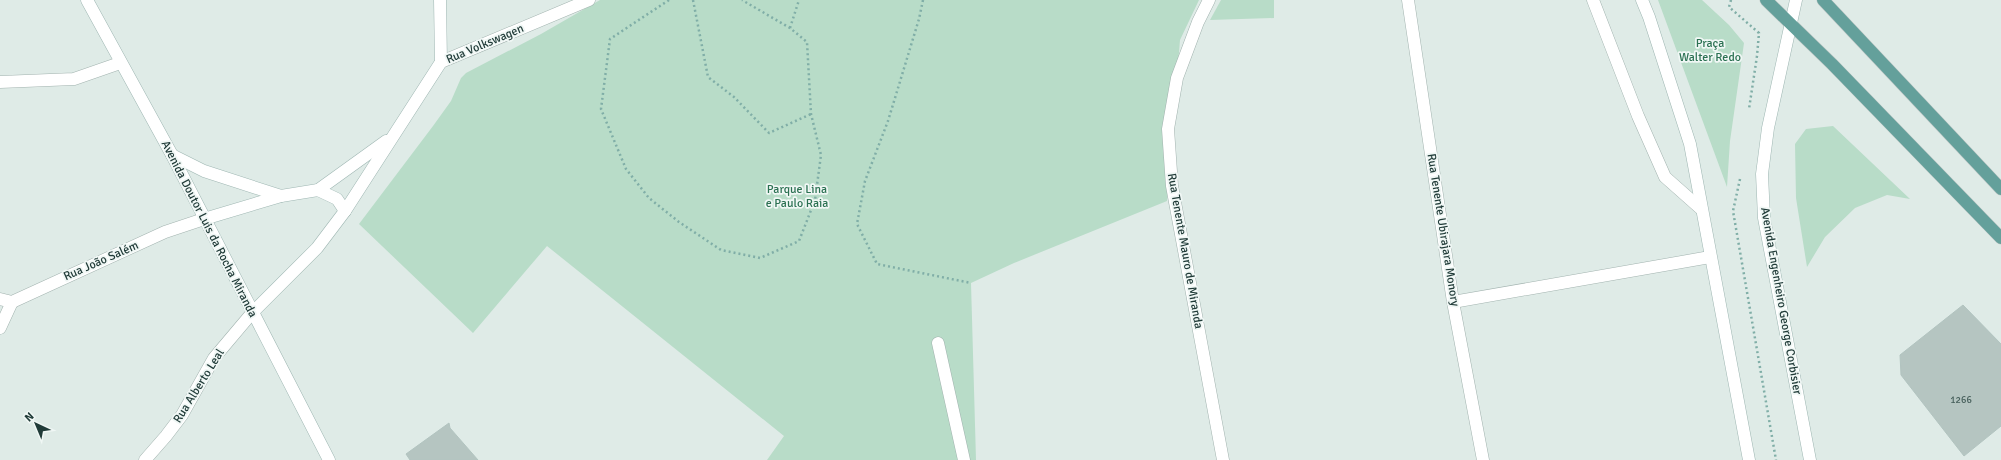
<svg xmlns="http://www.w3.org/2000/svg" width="2001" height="460" viewBox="0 0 2001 460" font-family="Signika,sans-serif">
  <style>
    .green { fill: #b8dcc8 }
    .building { fill: #b5c5c1; stroke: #b2c4c0 }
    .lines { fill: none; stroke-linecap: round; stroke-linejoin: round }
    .lane-casing { stroke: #a2b3af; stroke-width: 13 }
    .street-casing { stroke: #a2b3af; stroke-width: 13 }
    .secondary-casing { stroke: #9eb6b2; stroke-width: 13 }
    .primary-casing { stroke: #c1c8c7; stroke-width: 13 }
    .path { stroke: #80aea7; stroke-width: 2.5; stroke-dasharray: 2 3; stroke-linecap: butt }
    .lane { stroke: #fff; stroke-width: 12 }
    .street { stroke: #fff; stroke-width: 12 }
    .secondary { stroke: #fff; stroke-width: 12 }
    .primary { stroke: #64a09b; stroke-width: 12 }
    .labels { text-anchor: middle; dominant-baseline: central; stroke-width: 3.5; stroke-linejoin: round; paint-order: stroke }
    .number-label { font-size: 10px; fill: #455e5a }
    .park-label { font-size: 12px; fill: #2b7152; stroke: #f0f7f5 }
    .street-label { font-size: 12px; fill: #203b38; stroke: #f0f7f5 }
  </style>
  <rect width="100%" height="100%" fill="#dfebe7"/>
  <g class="green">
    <polygon points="600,0 1199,0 1180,40 1167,201 1014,263 971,283 976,460 767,460 784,436 547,246 473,333 359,224 433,126 451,101 461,78 466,73 541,34"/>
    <polygon points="1221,0 1274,0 1274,18 1210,20"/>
    <polygon points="1658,0 1702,0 1729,25 1744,43 1730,141 1727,187"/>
    <polygon points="1833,126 1910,199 1887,195 1855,208 1825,237 1807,267 1796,198 1795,144 1806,129"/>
  </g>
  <g class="building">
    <polygon points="1963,305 2001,344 2001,426 1964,456 1901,375 1900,355"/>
    <polygon points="449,423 450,428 478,460 410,460 406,454"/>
  </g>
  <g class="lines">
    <defs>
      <g id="lane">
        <polyline points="1593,0 1638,116 1665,177 1700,208"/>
        <polyline points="1453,302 1710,257"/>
      </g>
      <g id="street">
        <polyline points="1209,0 1198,22 1177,78 1168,129 1172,186 1223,460"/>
        <polyline points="1408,0 1453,302 1483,460"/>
        <polyline points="441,62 589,0"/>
        <polyline points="0,82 74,79 120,63"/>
        <polyline points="0,299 12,302 165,232 204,219"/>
        <polyline points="0,328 12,302"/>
        <polyline points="938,343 964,460"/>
        <polyline points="145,460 166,436 182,415 214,358 252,313"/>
      </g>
      <g id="secondary">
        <polyline points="87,0 172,155 329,460"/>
        <polyline points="1642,0 1649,17 1690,144 1749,460"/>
        <polyline points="1796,0 1768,128 1762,174 1764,218 1810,460"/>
        <polyline points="172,155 204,171 281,196"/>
        <polyline points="318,190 337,199 345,211"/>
        <polyline points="204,219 281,196 318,190 386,141"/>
        <polyline points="252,313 317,248 345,211 441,62 440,0"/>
      </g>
      <g id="primary">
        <polyline points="1766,0 1832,64 2001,238"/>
        <polyline points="1823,0 2001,189"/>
      </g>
    </defs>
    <use href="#lane" class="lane-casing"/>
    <use href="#street" class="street-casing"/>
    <use href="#secondary" class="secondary-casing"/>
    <use href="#primary" class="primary-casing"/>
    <g class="path">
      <polyline points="669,0 610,39 601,109 626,169 649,198 679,222 721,250 760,258 799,241 815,200 821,155 811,114 807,42 790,28 742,0"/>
      <polyline points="693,0 708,77 734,97 769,133 811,114"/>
      <polyline points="923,0 919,19 888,121 865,181 857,224 877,264 971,283"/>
      <polyline points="1731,0 1729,7 1759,33 1757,56 1749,109"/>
      <polyline points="790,28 799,0"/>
      <polyline points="1740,179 1733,211 1776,460"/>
    </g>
    <use href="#lane" class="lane"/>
    <use href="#street" class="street"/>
    <use href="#secondary" class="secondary"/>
    <use href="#primary" class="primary"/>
  </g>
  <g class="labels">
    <g class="number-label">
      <text x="1961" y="400">1266</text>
    </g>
    <g class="park-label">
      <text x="1710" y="43">Praça<tspan x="1710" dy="14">Walter Redo</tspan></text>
      <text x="797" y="189">Parque Lina<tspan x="797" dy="14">e Paulo Raia</tspan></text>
    </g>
    <g class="street-label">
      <text transform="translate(485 44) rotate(-23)">Rua Volkswagen</text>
      <text transform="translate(209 229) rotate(63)">Avenida Doutor Luis da Rocha Miranda</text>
      <text transform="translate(1443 230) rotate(81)">Rua Tenente Ubirajara Monory</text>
      <text transform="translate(1185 251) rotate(80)">Rua Tenente Mauro de Miranda</text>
      <text transform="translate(101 261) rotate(-24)">Rua João Salém</text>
      <text transform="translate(1781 301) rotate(80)">Avenida Engenheiro George Corbisier</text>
      <text transform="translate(199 386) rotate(-58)">Rua Alberto Leal</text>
    </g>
  </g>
  <g transform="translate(36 424) rotate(316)" stroke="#f0f7f5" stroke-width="3" paint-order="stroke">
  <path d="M0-3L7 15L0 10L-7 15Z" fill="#203b38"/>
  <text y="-6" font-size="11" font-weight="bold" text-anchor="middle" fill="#203b38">N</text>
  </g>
</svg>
